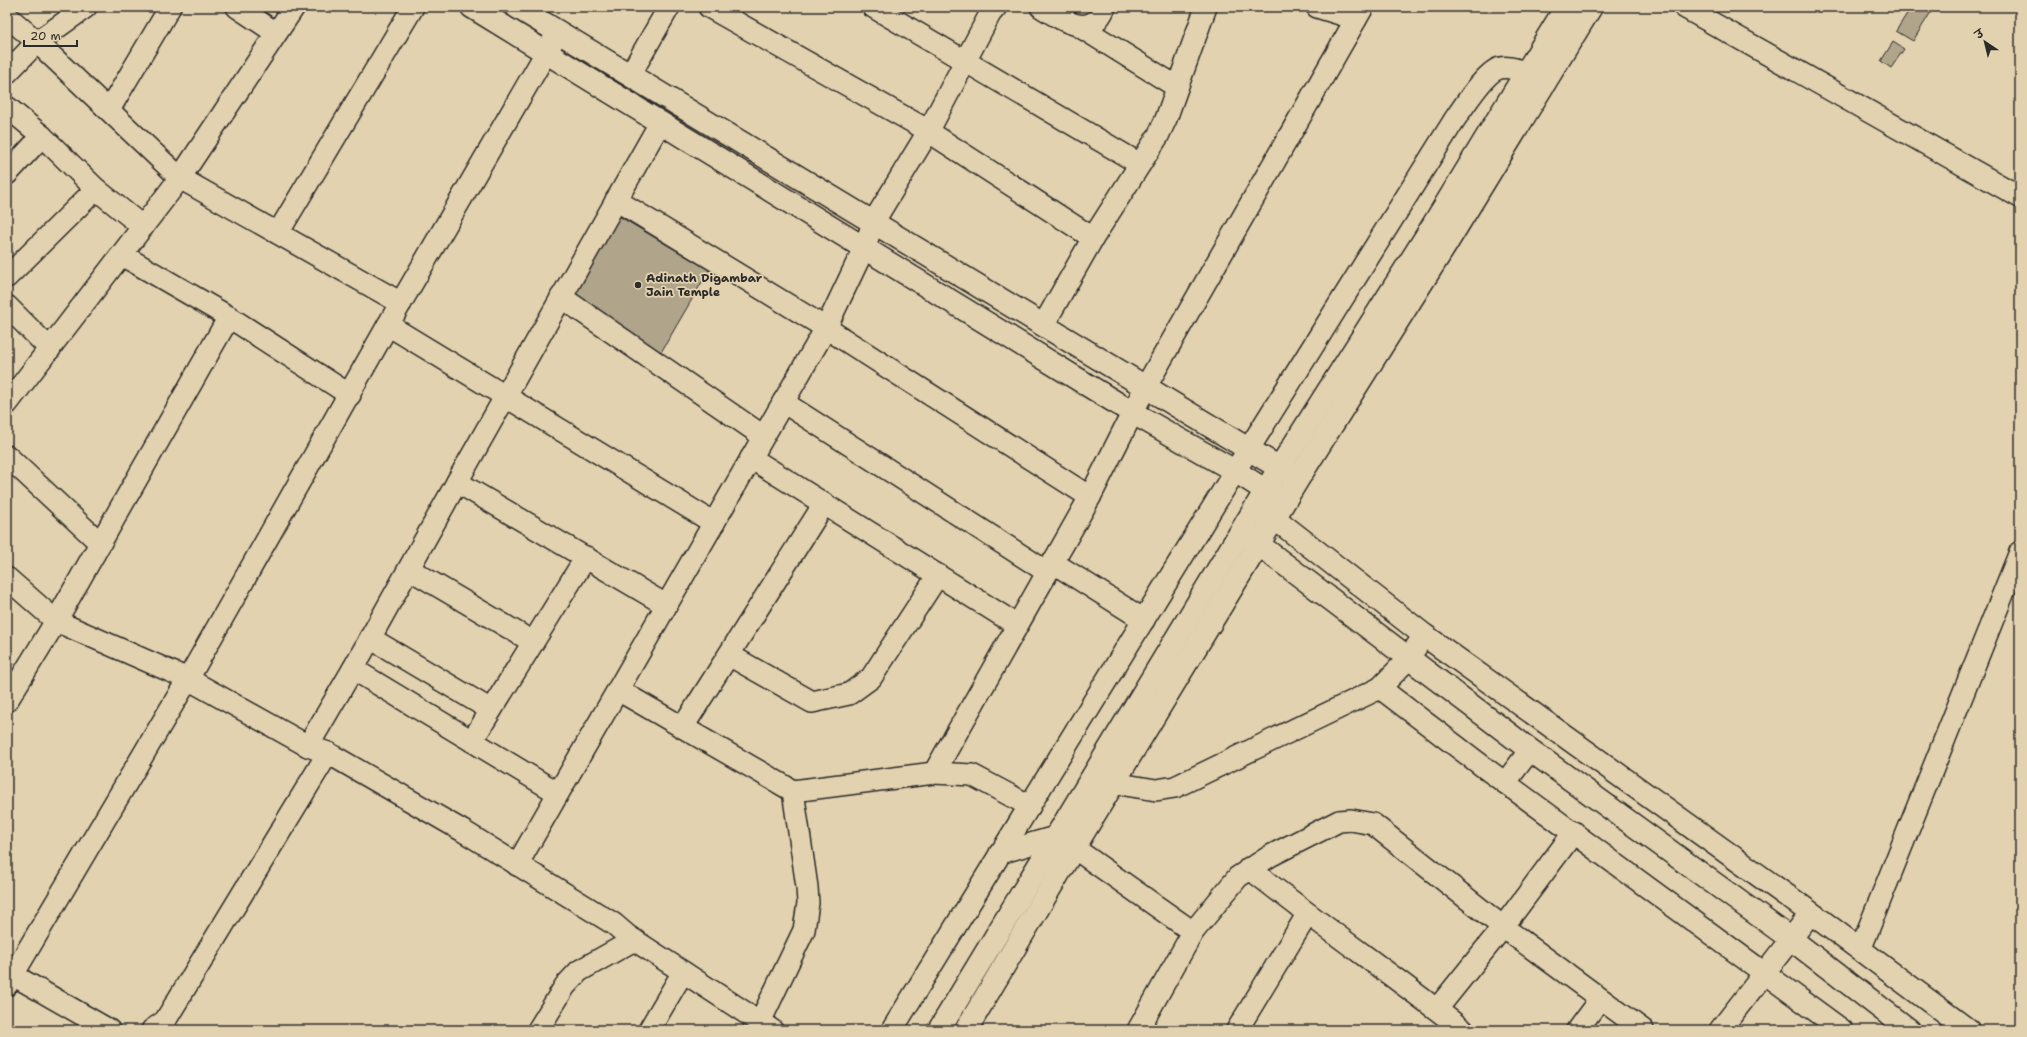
<svg xmlns="http://www.w3.org/2000/svg" width="2027" height="1037" viewBox="0 0 2027 1037" font-family="'Shantell Sans','Playpen Sans Deva',sans-serif">
  <style>
    .building { fill: #b0a48b; stroke: #2b2b2b }
    .lines { fill: none; stroke-linecap: round; stroke-linejoin: round }
    .minor-casing { stroke: #2b2b2b; stroke-width: 24 }
    .tertiary-casing { stroke: #2b2b2b; stroke-width: 25 }
    .minor { stroke: #e3d2af; stroke-width: 21 }
    .tertiary { stroke: #e3d2af; stroke-width: 22 }
    .poi-dot { fill: #2b2b2b; stroke: #e3d2af; stroke-width: 1.5 }
    .labels { text-anchor: middle; dominant-baseline: central; stroke-width: 3.5; stroke-linejoin: round; paint-order: stroke }
    .poi-label { font-size: 12px; font-weight: bold; fill: #2b2b2b; stroke: #e3d2af; text-anchor: start }
  </style>
  <rect width="100%" height="100%" fill="#e3d2af"/>
  <filter id="ink" filterUnits="userSpaceOnUse"><feTurbulence type="fractalNoise" baseFrequency=".025" numOctaves="2"/><feDisplacementMap in="SourceGraphic" scale="8" xChannelSelector="R" yChannelSelector="G"/><feConvolveMatrix kernelMatrix="1 2 1 2 8 2 1 2 1" color-interpolation-filters="sRGB"/></filter>
  <g filter="url(#ink)">
    <g class="building">
      <polygon points="1911,7 1934,7 1913,41 1896,31"/>
      <polygon points="1893,42 1904,49 1891,68 1881,61"/>
      <polygon points="617,215 709,270 660,354 566,300"/>
    </g>
    <g class="lines">
      <defs>
        <g id="minor">
          <polyline points="237,7 276,33"/>
          <polyline points="709,7 920,126 1093,238"/>
          <polyline points="873,7 1140,164"/>
          <path d="M1041 7C1063 20 1091 41 1105 7"/>
          <polyline points="1317,7 1356,19"/>
          <polyline points="1684,7 2020,197"/>
          <polyline points="7,16 37,42 180,178 401,303"/>
          <polyline points="1079,26 1177,87"/>
          <polyline points="7,73 37,42 86,7"/>
          <polyline points="630,75 669,7"/>
          <polyline points="7,107 42,136 96,189 143,227"/>
          <polyline points="109,110 170,7"/>
          <polyline points="7,174 42,136"/>
          <polyline points="616,200 826,328 1090,497"/>
          <polyline points="278,233 413,7"/>
          <polyline points="122,255 229,317 350,395"/>
          <polyline points="7,277 96,189"/>
          <polyline points="561,297 763,436"/>
          <polyline points="7,306 50,349"/>
          <polyline points="1044,324 1093,238 1158,136 1166,119 1206,7"/>
          <polyline points="388,325 714,523"/>
          <polyline points="783,402 1047,572"/>
          <polyline points="7,404 180,178 294,7"/>
          <polyline points="7,456 100,543"/>
          <polyline points="751,458 1017,625"/>
          <polyline points="457,482 660,123"/>
          <polyline points="1052,562 1144,620"/>
          <polyline points="409,569 533,642"/>
          <polyline points="7,578 56,621 188,679 308,746 328,753 463,831 614,924 628,936 772,1030"/>
          <polyline points="370,638 491,710"/>
          <polyline points="729,655 812,702 849,694 871,678 938,575"/>
          <polyline points="353,669 457,482 666,605"/>
          <polyline points="1380,688 1489,771 1842,1030"/>
          <polyline points="618,690 793,791 807,887 808,903 804,930 760,1022"/>
          <polyline points="7,701 56,621 229,317"/>
          <polyline points="683,727 824,504"/>
          <polyline points="472,741 586,557"/>
          <polyline points="308,746 353,669 558,793"/>
          <polyline points="934,773 1090,497 1145,388 1363,7"/>
          <polyline points="1113,783 1156,790 1175,787 1380,688 1409,658 1424,635"/>
          <polyline points="1505,783 1530,750"/>
          <polyline points="793,791 934,773 972,775 1030,806"/>
          <polyline points="1074,848 1193,932"/>
          <polyline points="1000,853 1055,837"/>
          <polyline points="517,865 826,328 864,248 874,221 928,132 990,14 996,7"/>
          <path d="M1249 868C1319 924 1393 975 1463 1030"/>
          <polyline points="1860,950 2020,552"/>
          <polyline points="13,975 109,1030"/>
          <polyline points="7,985 188,679 388,325 558,32"/>
          <polyline points="1437,1009 1503,927 1574,832"/>
          <polyline points="152,1030 165,1021 328,753"/>
          <polyline points="538,1030 565,986 579,971 634,940"/>
          <polyline points="649,1030 683,972"/>
          <path d="M892 1030 1235 471 1453 122C1461 110 1486 71 1500 68 1514 65 1529 74 1540 82"/>
          <polyline points="1138,1030 1193,932 1238,877 1270,856 1339,821 1351,820 1373,824 1503,927 1643,1030"/>
          <polyline points="1237,1030 1307,915"/>
          <polyline points="1577,1030 1600,999"/>
          <polyline points="1720,1030 1811,913"/>
        </g>
        <g id="tertiary">
          <polyline points="472,7 1133,413 1235,471 1279,499"/>
          <polyline points="517,7 1293,476"/>
          <polyline points="1261,510 1274,518 1424,635 1811,913 1968,1030"/>
          <polyline points="1246,535 1530,750 1791,939 1909,1030"/>
          <polyline points="939,1030 1280,467 1427,235 1566,7"/>
          <polyline points="966,1030 1062,868 1298,479 1445,246 1591,7"/>
        </g>
      </defs>
      <use href="#minor" class="minor-casing"/>
      <use href="#tertiary" class="tertiary-casing"/>
      <use href="#minor" class="minor"/>
      <use href="#tertiary" class="tertiary"/>
    </g>
  </g>
  <circle class="poi-dot" cx="638" cy="285" r="4"/>
  <g class="labels">
    <g class="poi-label">
      <text x="646" y="278">Adinath Digambar<tspan x="646" dy="14">Jain Temple</tspan></text>
    </g>
  </g>
  <rect width="2027" height="1037" fill="none" stroke="#e3d2af" stroke-width="24"/>
  <rect x="12" y="12" width="2003" height="1013" fill="none" stroke="#2b2b2b" stroke-width="1.5" filter="url(#ink)"/>
  <g transform="translate(1985 42) rotate(325)" stroke="#e3d2af" stroke-width="3" paint-order="stroke">
  <path d="M0-3L7 15L0 10L-7 15Z" fill="#2b2b2b"/>
  <text y="-6" font-size="11" font-weight="bold" text-anchor="middle" fill="#2b2b2b">उ</text>
  </g>
  <path d="M24 40v6h53v-6" fill="none" stroke="#2b2b2b" stroke-width="2"/>
  <text x="30" y="40" font-size="12" fill="#2b2b2b" stroke="#e3d2af" stroke-width="3" paint-order="stroke">20 m</text>
</svg>
